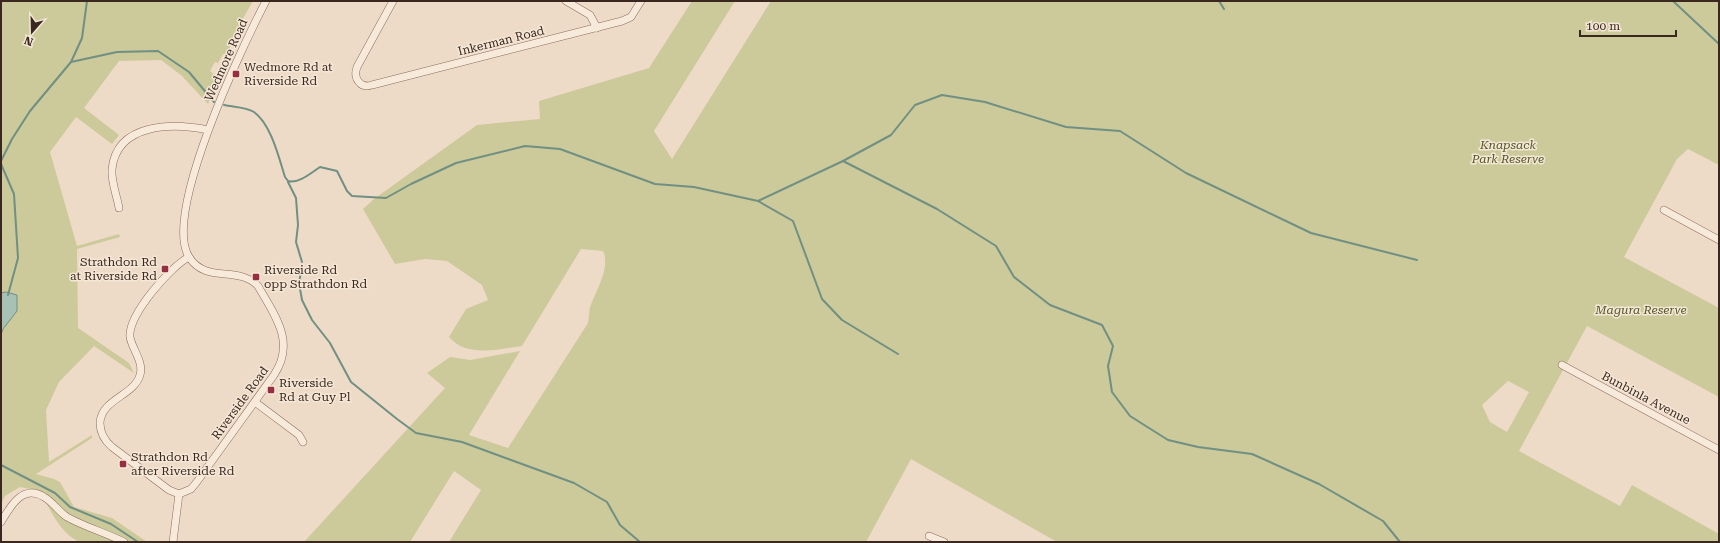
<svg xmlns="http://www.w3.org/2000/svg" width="1720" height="543" viewBox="0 0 1720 543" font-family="'Roboto Serif',serif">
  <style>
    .green { fill: #ccc99b; fill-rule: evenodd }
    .water { fill: #a8c1b5; stroke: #6f9082 }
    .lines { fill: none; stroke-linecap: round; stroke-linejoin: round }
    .stream { stroke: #6f9082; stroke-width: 2 }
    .minor-casing { stroke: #896c5d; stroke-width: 8 }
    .minor { stroke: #f8eada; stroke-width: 7 }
    .poi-dot { fill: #972e42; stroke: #f5e7d6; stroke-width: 1.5 }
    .labels { text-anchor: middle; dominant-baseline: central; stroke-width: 3; stroke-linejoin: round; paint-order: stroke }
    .street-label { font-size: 12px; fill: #3a2820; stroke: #f5e7d6 }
    .poi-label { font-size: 12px; fill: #3a2820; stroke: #f5e7d6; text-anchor: start }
    .park-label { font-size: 12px; font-style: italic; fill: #525627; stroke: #f5e7d6 }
  </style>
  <rect width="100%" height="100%" fill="#eedbc7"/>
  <g class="green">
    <path d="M1 1H253L229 43 230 48 227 55 223 54 218 63 215 62 210 71 218 77 208 104 182 76 161 60 119 61 84 108 119 135 112 144 76 117 50 152 77 246 119 234 120 237 77 249 78 328 129 363 134 373 94 346 59 382 46 410 49 462 92 435V438L36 474 54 479 60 482 74 507 112 518 147 542H79C59 532 50 509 40 491L20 487 5 496 1 504Z"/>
    <path d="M692 1H735L654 131 672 159 771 1H1719V165L1688 149 1677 159 1624 257 1719 308V397L1587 326 1519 451 1620 506 1632 485 1719 534V542H1057L911 459 866 542H449L481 490 454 471 410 542H304L445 388 427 373 450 357 470 360 520 351 469 435 508 448 588 323C589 318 589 312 590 307 596 291 611 267 603 251L581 249 522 346C498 349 467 358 449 337L466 309 488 300 482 285 447 261 425 259 395 264 363 209 374 199 477 125 540 119 539 101 649 68ZM1508 381 1529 392 1507 432 1490 422 1482 405Z"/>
  </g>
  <polygon class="water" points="6,292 17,295 17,311 3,329 1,335 1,293"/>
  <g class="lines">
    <g class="stream">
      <polyline points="1219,1 1224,9"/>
      <polyline points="1673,1 1719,44"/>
      <polyline points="71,62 117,52 158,51 189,72 214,102"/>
      <path d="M224 105C233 107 246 107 254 112 271 124 279 158 285 177L288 181C299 184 312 172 320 167L337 171 347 191 352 196 386 198 411 184 456 163 525 146 560 149 655 184 694 187 758 201 843 161 937 209 996 246 1014 277 1050 305 1102 325 1113 346 1108 366 1112 392 1130 416 1168 440 1198 447 1252 454 1319 484 1383 521 1400 542"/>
      <polyline points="1,161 12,139 30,111 71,62 82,38 87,1"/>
      <polyline points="843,161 891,135 915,105 942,95 985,102 1066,127 1120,131 1186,173 1311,233 1417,260"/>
      <polyline points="1,164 14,194 18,258 8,295"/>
      <polyline points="288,182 296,198 298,225 296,242 302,262"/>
      <polyline points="758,201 793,221 822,299 842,320 898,354"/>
      <polyline points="302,266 299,283 302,300 312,320 330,343 351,382 397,419 416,433 462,442 574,483 607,502 620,525 640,542"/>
      <polyline points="1,465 55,493 70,507 111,524 138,542"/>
    </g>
    <defs>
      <g id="minor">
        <path d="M393 1 357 67C353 78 360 89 372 85L622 21 631 17 641 1"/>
        <polyline points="566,1 590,15 597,28"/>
        <path d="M119 208C117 196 111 182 112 169 117 122 174 123 208 130"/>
        <polyline points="1664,210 1719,240"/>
        <polyline points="1562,365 1719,450"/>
        <polyline points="255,402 299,435 303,442"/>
        <path d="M179 494 191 489 196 483 274 375C296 342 275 316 258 286 238 265 206 284 189 257 162 214 243 45 266 1"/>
        <path d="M179 494 169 490 112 447C105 441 100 434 100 423 101 399 134 396 140 375 144 362 132 349 130 337 128 315 170 267 189 257"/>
        <path d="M1 522C10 507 23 483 44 497 53 502 59 512 67 517 85 527 106 533 124 542"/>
        <polyline points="929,536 944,542"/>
        <polyline points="173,542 179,494"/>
      </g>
    </defs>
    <use href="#minor" class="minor-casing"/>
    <use href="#minor" class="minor"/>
  </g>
  <g class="poi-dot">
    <rect x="232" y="70" width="8" height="8" rx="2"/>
    <rect x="161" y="265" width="8" height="8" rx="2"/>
    <rect x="252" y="273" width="8" height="8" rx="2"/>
    <rect x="267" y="386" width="8" height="8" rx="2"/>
    <rect x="119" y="460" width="8" height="8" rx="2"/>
  </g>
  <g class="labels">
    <g class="street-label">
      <text transform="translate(501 41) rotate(-14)">Inkerman Road</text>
      <text transform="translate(226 60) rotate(-66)">Wedmore Road</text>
      <text transform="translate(1646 398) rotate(28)">Bunbinla Avenue</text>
      <text transform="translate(240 403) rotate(-54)">Riverside Road</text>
    </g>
    <g class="poi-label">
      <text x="244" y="67">Wedmore Rd at<tspan x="244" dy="14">Riverside Rd</tspan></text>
      <text x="157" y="262" text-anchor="end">Strathdon Rd<tspan x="157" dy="14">at Riverside Rd</tspan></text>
      <text x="264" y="270">Riverside Rd<tspan x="264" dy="14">opp Strathdon Rd</tspan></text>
      <text x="279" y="383">Riverside<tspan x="279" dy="14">Rd at Guy Pl</tspan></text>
      <text x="131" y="457">Strathdon Rd<tspan x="131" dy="14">after Riverside Rd</tspan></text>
    </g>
    <g class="park-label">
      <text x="1508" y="145">Knapsack<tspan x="1508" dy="14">Park Reserve</tspan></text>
      <text x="1641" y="310">Magura Reserve</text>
    </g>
  </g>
  <rect width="1720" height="543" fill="none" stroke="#3a2820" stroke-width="4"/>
  <g transform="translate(32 32) rotate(200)" stroke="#f5e7d6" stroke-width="3" paint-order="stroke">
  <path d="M0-3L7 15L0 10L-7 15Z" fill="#3a2820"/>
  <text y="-6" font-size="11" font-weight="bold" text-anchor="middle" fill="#3a2820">N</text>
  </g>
  <path d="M1580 30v6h96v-6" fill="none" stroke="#3a2820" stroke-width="2"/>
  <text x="1586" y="30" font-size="12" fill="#3a2820" stroke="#f5e7d6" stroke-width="3" paint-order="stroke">100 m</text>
</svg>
